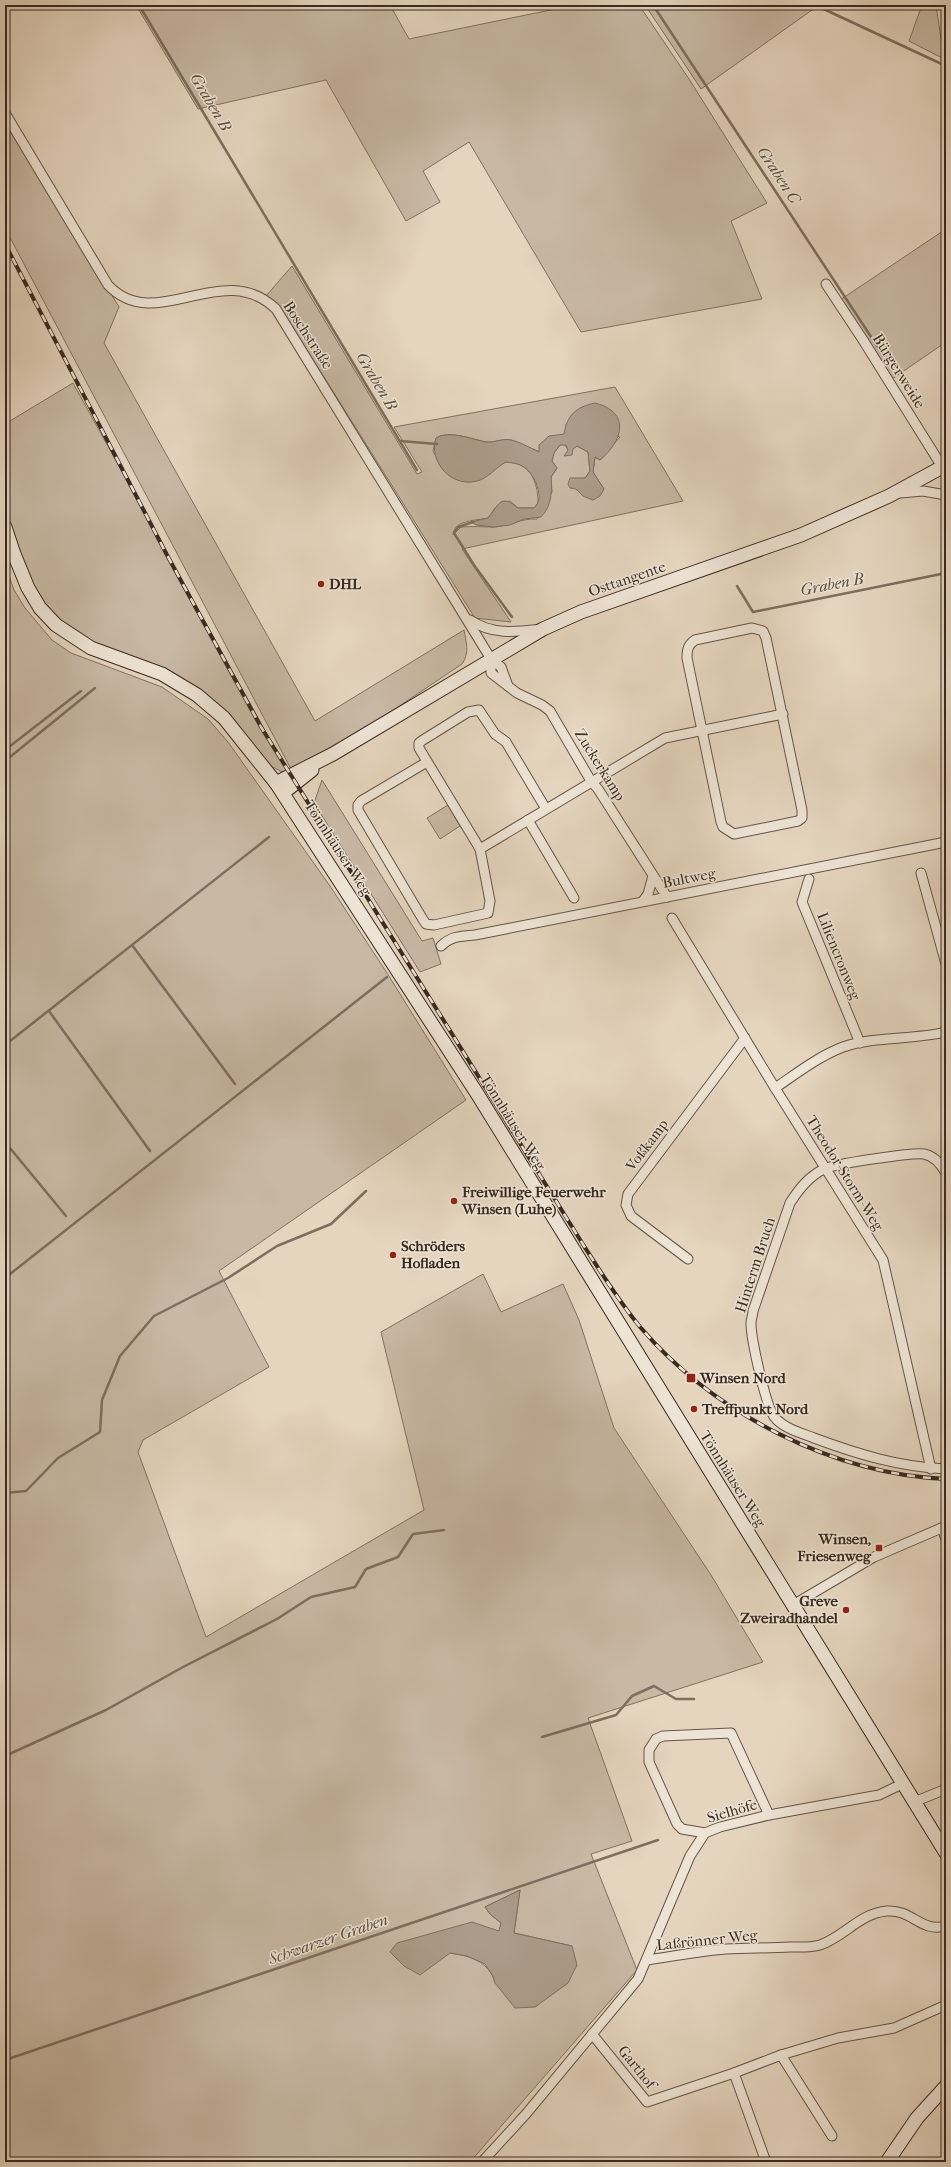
<svg xmlns="http://www.w3.org/2000/svg" width="951" height="2167" viewBox="0 0 951 2167" font-family="'IM FELL French Canon',serif">
  <style>
    .green { fill: #c8b8a4; stroke: #807162; fill-rule: evenodd }
    .water { fill: #ab9b89; stroke: #7d6e5f }
    .lines { fill: none; stroke-linecap: round; stroke-linejoin: round }
    .stream { stroke: #7d6e5f; stroke-width: 2.5 }
    .street-casing { stroke: #645548; stroke-width: 11 }
    .secondary-casing { stroke: #392a20; stroke-width: 15 }
    .street { stroke: #eee4d5; stroke-width: 9 }
    .secondary { stroke: #eee4d5; stroke-width: 13 }
    .rail-casing { stroke: #392a20; stroke-width: 4 }
    .rail { stroke: #eee4d5; stroke-width: 2.5; stroke-dasharray: 8; stroke-linecap: butt }
    .poi-dot { fill: #8f2418; stroke: #eee4d5; stroke-width: 1.5 }
    .labels { text-anchor: middle; dominant-baseline: central; stroke-width: 3; stroke-linejoin: round; paint-order: stroke }
    .street-label { font-size: 15px; fill: #392a20; stroke: #eee4d5 }
    .poi-label { font-size: 15px; font-weight: bold; fill: #392a20; stroke: #eee4d5; text-anchor: start }
    .water-label { font-size: 16px; font-style: italic; fill: #5b4c40; stroke: #eee4d5 }
  </style>
  <rect width="100%" height="100%" fill="#e5d5bf"/>
  <filter id="stains"><feTurbulence type="fractalNoise" baseFrequency=".005" numOctaves="4"/><feColorMatrix values="0 0 0 0 .2 0 0 0 0 .09 0 0 0 0 .02 0 0 0 .5 -.17"/></filter>
  <radialGradient id="worn" r=".72"><stop offset=".6" stop-color="#630" stop-opacity="0"/><stop offset="1" stop-color="#630" stop-opacity=".3"/></radialGradient>
  <g class="green">
    <polygon points="136,5 390,5 409,39 575,5 639,5 689,79 767,203 731,221 762,299 581,332 469,142 423,171 440,202 406,221 326,80 198,109"/>
    <polygon points="645,5 819,5 701,89"/>
    <polygon points="922,5 936,5 944,59 909,41"/>
    <path d="M5 123 119 307 104 343 315 721 464 630C466 642 470 653 462 664L365 729 291 769 5 228Z"/>
    <polygon points="946,229 946,342 892,379 840,300"/>
    <path d="M292 266 417 474 422 472 394 427 615 387 683 501 462 549 511 622 475 618 280 307 266 296ZM566 424 620 437 600 460 595 457 593 472 604 489 583 496 576 489 579 480 585 478 590 471 588 452 577 446 568 450 565 445H560L554 453 552 461 557 468 551 477 552 492 537 519C522 518 509 526 494 527 483 527 472 526 461 527L453 535C454 519 477 521 488 518 495 509 496 502 510 501L518 508H534L538 503C538 486 533 467 514 463 509 462 506 461 502 464L443 470 433 451 436 438C449 430 471 439 486 442 494 443 504 438 511 440 521 443 530 448 540 452L565 434Z"/>
    <polygon points="73,383 288,772 282,772 271,766 226,712 78,636 44,605 32,586 17,551 5,513 5,424"/>
    <path d="M5 565 14 590 25 608 52 640 71 653 162 687 208 719 228 742 330 886 387 973 466 1100 219 1271 269 1367 143 1440 138 1452 206 1637 424 1510 381 1332 483 1274 501 1312 563 1284 579 1320 614 1428 711 1575 763 1662 588 1718 632 1841 591 1854 637 1970 470 2162H5ZM520 1890 514 1933 572 1946 549 1995 535 2007 495 1983C489 1961 470 1956 450 1953L500 1931 501 1923 490 1914 485 1907Z"/>
    <polygon points="322,780 422,941 433,938 441,964 420,972 314,803"/>
    <polygon points="448,805 460,826 440,839 427,818"/>
  </g>
  <g class="water">
    <path d="M595 403C631 412 623 441 600 460L595 457 593 472 604 489 600 496 593 500 583 496 576 489 570 488 568 484 570 478H585L590 471 588 452 577 446 573 449 572 455 564 456 568 450 566 445H560L554 453 552 461 557 468 551 477C552 491 552 506 541 517L524 519 510 525 493 527 476 525 471 522 488 518C499 505 500 493 518 508H534C546 499 534 473 524 467 518 463 512 463 506 462 496 467 489 478 477 481 452 488 428 462 436 438 449 430 471 439 486 442 494 443 503 438 511 440 520 442 530 448 539 452V445L549 436 564 434C567 415 576 407 595 403Z"/>
    <polygon points="520,1890 514,1933 572,1946 577,1965 568,1983 535,2007 515,2008 495,1983 493,1976 485,1964 467,1956 450,1953 420,1975 404,1966 390,1952 397,1943 472,1922 499,1931 501,1923 490,1914 485,1907"/>
  </g>
  <g class="lines">
    <g class="stream">
      <polyline points="139,5 417,470"/>
      <polyline points="653,5 885,358"/>
      <polyline points="815,5 946,66"/>
      <polyline points="400,441 437,444"/>
      <polyline points="473,522 458,527 454,533 474,565 512,617"/>
      <polyline points="737,586 753,612 946,573"/>
      <polyline points="5,750 81,691"/>
      <polyline points="5,761 95,688"/>
      <polyline points="132,945 235,1084"/>
      <polyline points="49,1011 150,1151"/>
      <polyline points="5,1045 269,837"/>
      <polyline points="5,1142 66,1216"/>
      <polyline points="5,1278 387,977"/>
      <polyline points="5,1493 26,1491 58,1458 100,1432 102,1400 120,1356 154,1316 228,1278 277,1246 331,1224 366,1191"/>
      <polyline points="542,1737 616,1715 632,1696 654,1686 676,1699 694,1699"/>
      <polyline points="5,1756 106,1710 183,1667 277,1619 311,1597 355,1587 366,1569 398,1557 413,1534 444,1530"/>
      <polyline points="5,2060 658,1840"/>
    </g>
    <defs>
      <g id="street">
        <path d="M5 113 108 285C156 336 222 257 276 309L491 659 501 667 508 686"/>
        <polyline points="826,284 863,340 946,473"/>
        <polyline points="900,493 923,491 946,495"/>
        <path d="M470 620C492 635 515 632 540 629"/>
        <path d="M752 628 763 631 766 638 802 810V818L798 821 734 834 723 827 721 822 687 658C687 649 688 645 695 640Z"/>
        <polyline points="491,659 491,673 517,693 542,705 550,711 591,781 598,789 667,897"/>
        <polyline points="427,762 361,801 358,805 358,810 422,918 426,924 434,925 488,913 490,901 480,849 665,738 783,714"/>
        <polyline points="528,820 574,898"/>
        <polyline points="480,849 419,748 419,743 423,740 468,712 479,710 495,734 506,742 546,809"/>
        <polyline points="921,873 946,964"/>
        <polyline points="809,879 802,902 860,1043"/>
        <polyline points="643,901 648,894 653,876"/>
        <polyline points="672,918 775,1088 883,1260 931,1469"/>
        <path d="M441 946C451 936 461 936 475 935L946 842"/>
        <path d="M775 1088C796 1074 819 1056 843 1047 874 1036 913 1040 946 1032"/>
        <path d="M946 1173C941 1164 934 1156 924 1154 914 1152 833 1164 824 1169 809 1176 799 1189 790 1203L753 1311C753 1315 751 1319 751 1323 751 1338 766 1410 776 1419 786 1429 801 1433 814 1438 857 1454 899 1467 946 1469"/>
        <polyline points="688,1259 631,1216 626,1205 628,1194 745,1038"/>
        <polyline points="942,1528 946,1539"/>
        <polyline points="793,1605 874,1557 946,1526"/>
        <polyline points="914,1802 946,1789"/>
        <polyline points="705,1833 682,1829 677,1824 649,1762 649,1750 656,1739 663,1736 731,1733 769,1815"/>
        <path d="M648 1960C674 1956 700 1951 726 1949 747 1948 768 1948 790 1947 799 1947 810 1948 820 1945 844 1937 860 1913 887 1911 912 1909 921 1933 946 1926"/>
        <polyline points="592,2034 647,2102 734,2073 781,2055 838,2038 894,2028 946,2005"/>
        <polyline points="781,2055 832,2136"/>
        <polyline points="734,2073 766,2162"/>
        <polyline points="482,2162 526,2114 638,1979 690,1856 705,1833 720,1827 769,1815 879,1795 902,1784"/>
      </g>
      <g id="secondary">
        <polyline points="5,527 14,554 28,588 40,608 56,625 91,648 162,674 197,695 224,718 276,783 478,1095 946,1853"/>
        <polyline points="276,783 333,754 543,629 581,612 801,535 889,496 946,465"/>
        <polyline points="283,793 312,770"/>
        <polyline points="887,2162 917,2118 946,2086"/>
      </g>
    </defs>
    <use href="#street" class="street-casing"/>
    <use href="#secondary" class="secondary-casing"/>
    <use href="#street" class="street"/>
    <use href="#secondary" class="secondary"/>
    <defs>
      <path id="rail" d="M5 244 167 555 261 727 584 1246C602 1274 620 1303 641 1328 715 1414 833 1474 946 1479"/>
    </defs>
    <use href="#rail" class="rail-casing"/>
    <use href="#rail" class="rail"/>
  </g>
  <g class="poi-dot">
    <circle cx="321" cy="584" r="4"/>
    <circle cx="454" cy="1201" r="4"/>
    <circle cx="393" cy="1255" r="4"/>
    <rect x="686" y="1373" width="10" height="10" rx="2"/>
    <circle cx="694" cy="1409" r="4"/>
    <rect x="875" y="1544" width="8" height="8" rx="2"/>
    <circle cx="846" cy="1610" r="4"/>
  </g>
  <g class="labels">
    <g class="street-label">
      <text transform="translate(308 335) rotate(57)">Boschstraße</text>
      <text transform="translate(899 371) rotate(58)">Bürgerweide</text>
      <text transform="translate(627 579) rotate(-19)">Osttangente</text>
      <text transform="translate(600 765) rotate(58)">Zuckerkamp</text>
      <text transform="translate(338 848) rotate(57)">Tönnhäuser Weg</text>
      <text transform="translate(689 878) rotate(-11)">Bultweg</text>
      <text transform="translate(839 956) rotate(68)">Liliencronweg</text>
      <text transform="translate(513 1122) rotate(58)">Tönnhäuser Weg</text>
      <text transform="translate(647 1145) rotate(-53)">Voßkamp</text>
      <text transform="translate(845 1173) rotate(58)">Theodor-Storm-Weg</text>
      <text transform="translate(755 1265) rotate(-72)">Hinterm Bruch</text>
      <text transform="translate(733 1479) rotate(58)">Tönnhäuser Weg</text>
      <text transform="translate(732 1811) rotate(-16)">Sielhöfe</text>
      <text transform="translate(707 1940) rotate(-6)">Laßrönner Weg</text>
      <text transform="translate(637 2067) rotate(51)">Garthof</text>
    </g>
    <g class="poi-label">
      <text x="329" y="584">DHL</text>
      <text x="462" y="1192">Freiwillige Feuerwehr<tspan x="462" dy="17">Winsen (Luhe)</tspan></text>
      <text x="401" y="1246">Schröders<tspan x="401" dy="17">Hofladen</tspan></text>
      <text x="700" y="1378">Winsen Nord</text>
      <text x="702" y="1409">Treffpunkt Nord</text>
      <text x="871" y="1539" text-anchor="end">Winsen,<tspan x="871" dy="17">Friesenweg</tspan></text>
      <text x="838" y="1601" text-anchor="end">Greve<tspan x="838" dy="17">Zweiradhandel</tspan></text>
    </g>
    <g class="water-label">
      <text transform="translate(211 102) rotate(59)">Graben B</text>
      <text transform="translate(779 175) rotate(57)">Graben C</text>
      <text transform="translate(377 381) rotate(59)">Graben B</text>
      <text transform="translate(832 584) rotate(-11)">Graben B</text>
      <text transform="translate(328 1939) rotate(-19)">Schwarzer Graben</text>
    </g>
  </g>
  <rect width="951" height="2167" fill="none" stroke="#e5d5bf" stroke-width="20"/>
  <rect x="6" y="6" width="939" height="2155" fill="none" stroke="#392a20" stroke-width="2"/>
  <rect x="10" y="10" width="931" height="2147" fill="none" stroke="#392a20"/>
  <rect width="100%" height="100%" filter="url(#stains)"/>
  <rect width="100%" height="100%" fill="url(#worn)"/>
</svg>
